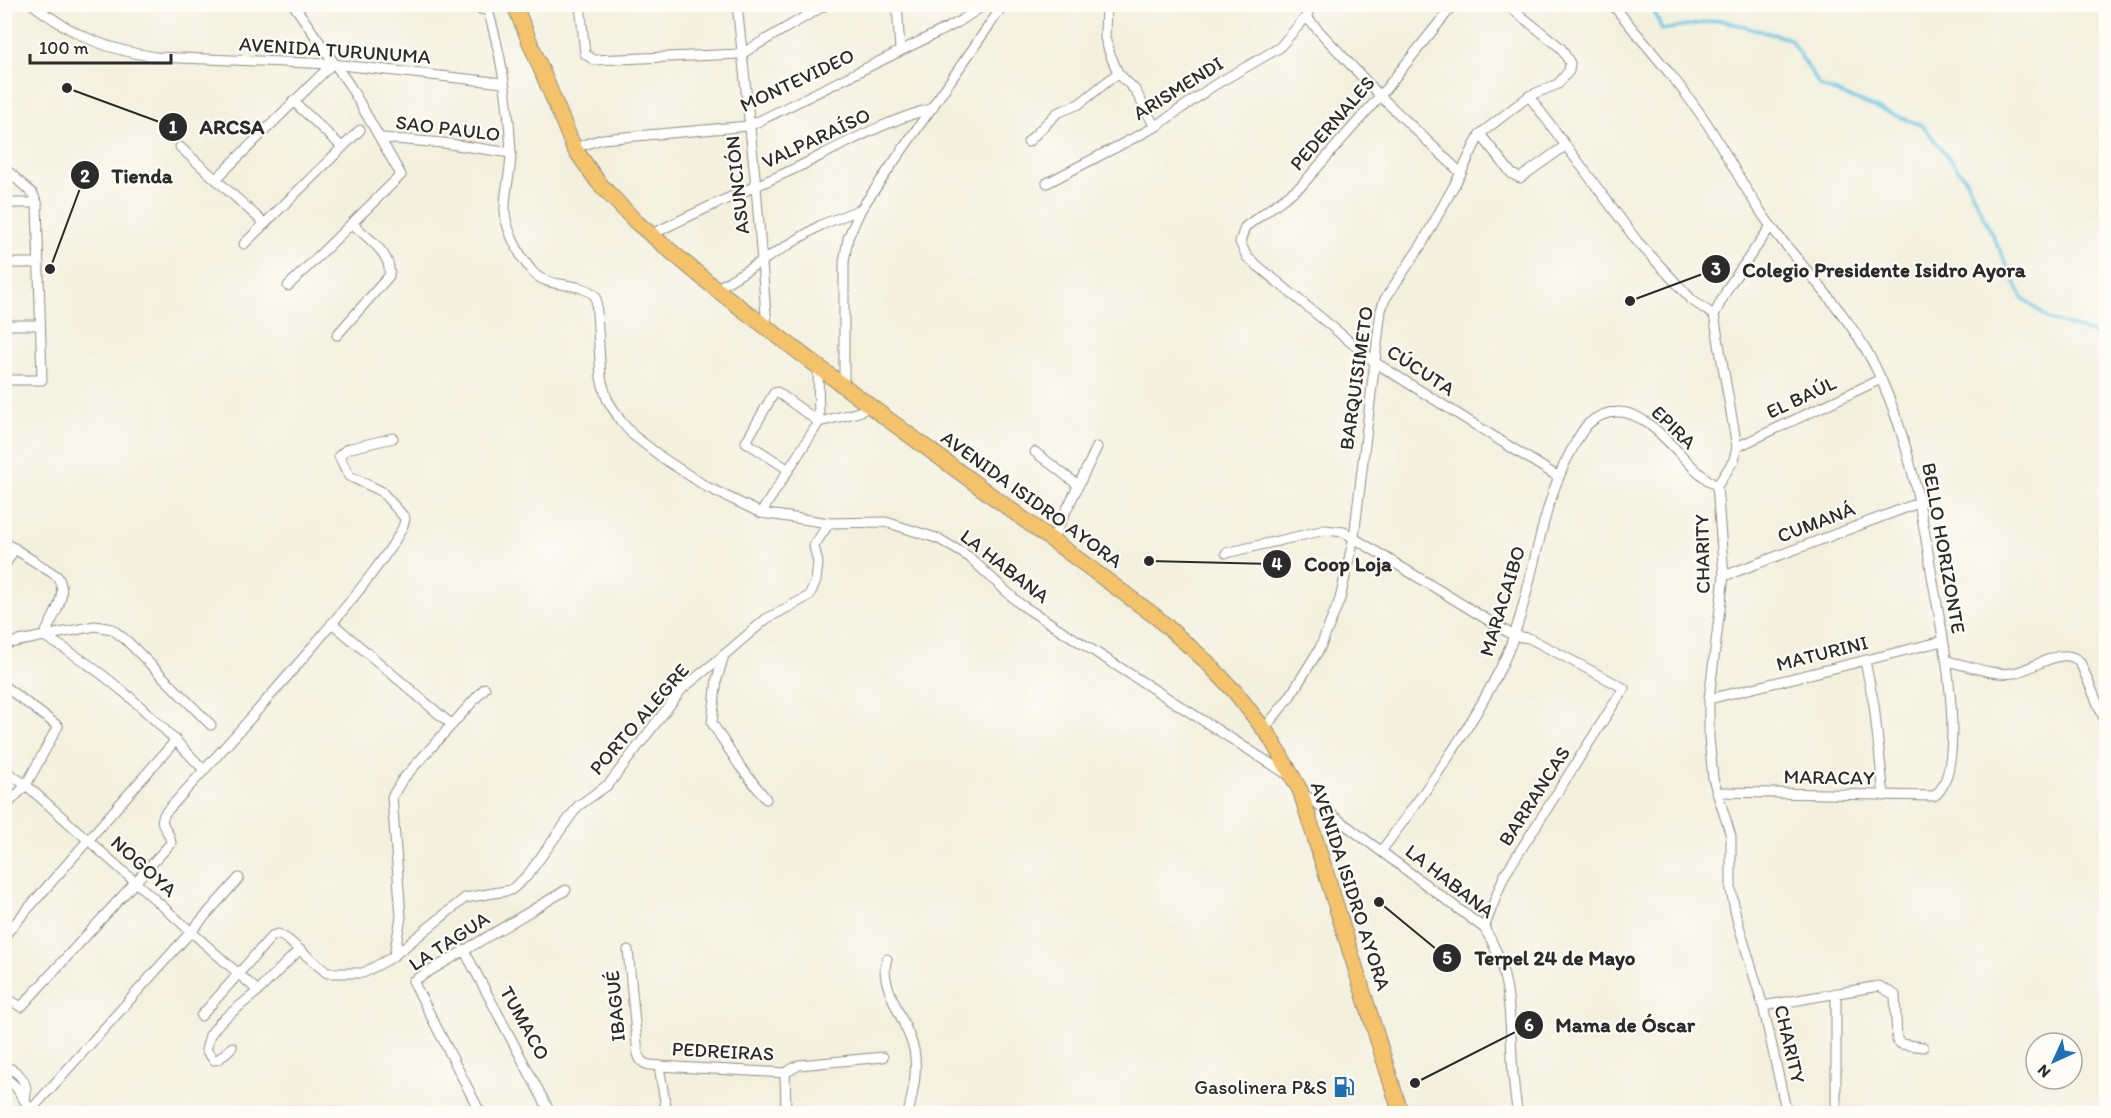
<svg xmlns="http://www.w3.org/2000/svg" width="2111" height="1118" viewBox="0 0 2111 1118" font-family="Itim,sans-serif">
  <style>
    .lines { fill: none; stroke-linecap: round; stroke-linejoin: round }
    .stream { stroke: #64c3e3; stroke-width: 3 }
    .minor-casing { stroke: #8f8e84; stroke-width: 11 }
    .primary-casing { stroke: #8f8e84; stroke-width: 17 }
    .minor { stroke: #fff; stroke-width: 9 }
    .primary { stroke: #f3c26a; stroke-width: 15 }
    .labels { text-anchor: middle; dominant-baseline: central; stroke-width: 4.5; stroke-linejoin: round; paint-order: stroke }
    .street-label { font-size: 20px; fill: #2b2b2b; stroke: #fdfcf7 }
    .poi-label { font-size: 20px; fill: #2b2b2b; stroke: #fdfcf7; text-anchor: end }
    .leader { fill: none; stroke: #2b2b2b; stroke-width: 2 }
    .callout-dot { fill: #2b2b2b; stroke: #fdfcf7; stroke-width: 2 }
    .mark-label { font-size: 18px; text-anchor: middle; font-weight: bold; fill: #fff }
    .callout-label { font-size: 21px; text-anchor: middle; font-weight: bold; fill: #2b2b2b; stroke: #fdfcf7; stroke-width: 4.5; stroke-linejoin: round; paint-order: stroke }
  </style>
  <rect width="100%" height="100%" fill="#fdfcf7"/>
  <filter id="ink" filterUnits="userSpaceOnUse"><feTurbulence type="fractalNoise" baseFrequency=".0167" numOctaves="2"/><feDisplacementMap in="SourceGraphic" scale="12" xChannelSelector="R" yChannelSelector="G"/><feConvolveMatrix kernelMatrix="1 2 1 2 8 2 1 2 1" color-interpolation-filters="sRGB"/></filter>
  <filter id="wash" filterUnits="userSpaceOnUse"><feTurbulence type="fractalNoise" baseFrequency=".008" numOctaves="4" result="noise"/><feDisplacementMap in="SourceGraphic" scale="24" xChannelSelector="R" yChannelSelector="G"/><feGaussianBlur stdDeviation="1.35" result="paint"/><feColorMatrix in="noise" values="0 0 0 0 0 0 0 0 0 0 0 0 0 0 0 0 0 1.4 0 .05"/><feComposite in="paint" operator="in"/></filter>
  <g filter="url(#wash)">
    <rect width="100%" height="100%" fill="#f3f0dd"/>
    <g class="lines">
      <polyline class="stream" points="1651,4 1662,30 1720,20 1790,39 1820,86 1923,126 1965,178 2022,297 2050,320 2096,334 2106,340"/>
    </g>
  </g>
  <g filter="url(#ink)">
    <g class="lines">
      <defs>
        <g id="minor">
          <path d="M32 4C72 35 107 50 156 57L332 64 503 83"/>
          <polyline points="451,4 487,10"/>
          <path d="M486 4C501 51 509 104 511 153 511 172 505 189 505 208 504 227 519 255 531 270 547 291 580 279 596 297L601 378 607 399 620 420 633 435 664 459 707 487 761 513 829 523 886 522 939 539 969 557 1020 604 1290 776"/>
          <polyline points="580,4 585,54 594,60 741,54 827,4"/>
          <polyline points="737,4 756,186 767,327"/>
          <polyline points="897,4 900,50"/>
          <polyline points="1106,4 1105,38 1110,54 1118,73 1135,90 1155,127"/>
          <polyline points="1454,4 1380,96 1302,185 1245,227 1240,242 1247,257 1376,363 1557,476"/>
          <path d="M1612 4C1645 44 1679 82 1708 125 1730 159 1748 197 1773 229 1810 277 1857 323 1881 379 1910 444 1921 507 1932 576 1938 612 1946 647 1949 683 1952 709 1958 780 1934 796L1716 792"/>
          <polyline points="1306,17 1380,96 1461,173"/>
          <polyline points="1529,96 1637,241 1693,301 1714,315"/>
          <polyline points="293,101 342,147"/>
          <polyline points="1480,134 1512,174 1520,178 1565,146"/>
          <polyline points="382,138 443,143 511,153"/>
          <polyline points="1028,142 1057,113 1079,104 1118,73"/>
          <polyline points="180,147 265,224"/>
          <polyline points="574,148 602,139 749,126 957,23 986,4"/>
          <polyline points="4,172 9,172 33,194 37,203 42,380 4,380"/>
          <polyline points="216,179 332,64"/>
          <polyline points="1047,183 1155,127 1213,86 1279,48 1306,17 1312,4"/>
          <polyline points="4,203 37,203"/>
          <path d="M651 235C698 210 746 191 794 169 839 147 884 121 933 108"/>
          <polyline points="244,244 360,130"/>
          <polyline points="4,263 38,263"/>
          <polyline points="288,286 401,175 350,86 293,4"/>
          <polyline points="716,289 821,225 861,209"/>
          <polyline points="1714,315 1737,447 1734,460 1717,486 1724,576 1709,699 1709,737 1713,779 1731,836 1731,889 1736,916 1763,1006 1787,1114"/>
          <polyline points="1714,315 1729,286 1771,226"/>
          <polyline points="4,325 40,325"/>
          <path d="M337 335 389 276C393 254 367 238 353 224"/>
          <polyline points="818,366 819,422"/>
          <polyline points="844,386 844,262 848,238 861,209 1004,4"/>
          <polyline points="1737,447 1881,379"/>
          <polyline points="1035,452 1078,485"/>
          <polyline points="789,470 746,442 774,393 777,392 819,422"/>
          <polyline points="761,513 819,422 859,412 870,406"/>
          <polyline points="1052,540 1097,447"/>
          <path d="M4 542 57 576C70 594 52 618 44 636 109 673 153 716 204 770"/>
          <polyline points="1226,553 1325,530 1344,532 1514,636 1529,638 1624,688 1504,876 1484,928"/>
          <polyline points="4,567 15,548"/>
          <polyline points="1724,576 1921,502"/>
          <polyline points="332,623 452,725"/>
          <polyline points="4,644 95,626 112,629 126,640 211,725"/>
          <polyline points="1865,661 1874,705 1884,796"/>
          <path d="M1947 661C1967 665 1993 676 2013 673 2033 670 2063 644 2080 662L2106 723"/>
          <polyline points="4,686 58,726 26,785 4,808"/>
          <polyline points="1709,699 1943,641"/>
          <polyline points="1264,729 1289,698 1320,648 1340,599 1354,537 1381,310 1385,299 1422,244 1461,173 1480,134 1529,96 1558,84 1569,71 1570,63 1561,48 1506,4"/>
          <polyline points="4,770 26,785 258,991"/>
          <path d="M1300 791 1484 928C1521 983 1505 1052 1518 1114"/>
          <polyline points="766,799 739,765 712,723 717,679 724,655 766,619 809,596 816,581 818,563 814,546 829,523"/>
          <path d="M1382 850C1425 792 1469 732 1501 667 1534 599 1535 517 1571 451 1576 442 1581 431 1588 424 1596 417 1607 412 1617 412 1653 410 1684 468 1717 486"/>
          <polyline points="4,936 176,740"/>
          <polyline points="464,950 551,1114"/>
          <path d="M628 950 638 1054C641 1065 648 1065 659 1066L667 1114"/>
          <polyline points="394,955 401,917 392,797 402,780 485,688"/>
          <path d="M887 959C877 983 908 1023 914 1050 918 1071 913 1092 908 1114"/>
          <path d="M4 996 21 1007 171 843C170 829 156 825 166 812 199 776 407 549 405 518L381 491 349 476 339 456 347 449 393 438"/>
          <polyline points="1763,1006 1879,986 1895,995 1897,1040 1901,1044 1923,1047"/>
          <polyline points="201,1016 272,936 278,934 287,939 327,973 363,973 391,958 465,898 511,890 527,876 578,806 609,784 682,689 724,655"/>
          <polyline points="232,1047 219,1059 214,1060 206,1050 210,1035 220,1022 258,991 299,950"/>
          <path d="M4 1066C21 1072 29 1083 25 1100"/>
          <polyline points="659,1066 785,1073"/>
          <polyline points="785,1073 799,1065 883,1057"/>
          <polyline points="785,1073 786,1114"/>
          <polyline points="4,1076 16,1087 33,1114"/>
          <polyline points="1836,1103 1836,993"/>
          <polyline points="31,1110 239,878"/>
          <polyline points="185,1114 185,1113"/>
          <polyline points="481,1114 413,981 566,890"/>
        </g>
        <polyline id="primary" points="514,4 574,148 598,182 636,222 716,289 870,406 1155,616 1207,662 1236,693 1270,737 1300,790 1401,1114"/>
      </defs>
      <use href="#minor" class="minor-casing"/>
      <use href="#primary" class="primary-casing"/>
      <use href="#minor" class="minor"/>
      <use href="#primary" class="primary"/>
    </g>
  </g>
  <defs>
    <symbol id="fuel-bare" viewBox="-9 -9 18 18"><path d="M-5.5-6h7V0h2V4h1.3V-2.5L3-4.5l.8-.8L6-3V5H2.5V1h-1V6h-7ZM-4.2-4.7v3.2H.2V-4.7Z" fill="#1f6fb2" stroke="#fdfcf7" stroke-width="2.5" paint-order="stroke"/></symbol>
  </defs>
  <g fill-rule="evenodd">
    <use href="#fuel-bare" x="1329" y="1072" width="30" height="30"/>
  </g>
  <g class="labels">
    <g class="street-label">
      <text transform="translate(335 50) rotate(4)">AVENIDA TURUNUMA</text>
      <text transform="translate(797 80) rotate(-25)">MONTEVIDEO</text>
      <text transform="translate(1178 88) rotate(-32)">ARISMENDI</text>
      <text transform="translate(1332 123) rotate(-49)">PEDERNALES</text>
      <text transform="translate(448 128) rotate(7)">SAO PAULO</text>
      <text transform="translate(816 138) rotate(-25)">VALPARAÍSO</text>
      <text transform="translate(737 185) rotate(-96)">ASUNCIÓN</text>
      <text transform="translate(1421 370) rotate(33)">CÚCUTA</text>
      <text transform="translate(1356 378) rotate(-82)">BARQUISIMETO</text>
      <text transform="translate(1801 397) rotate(-25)">EL BAÚL</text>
      <text transform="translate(1674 427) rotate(44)">EPIRA</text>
      <text transform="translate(1032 499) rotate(36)">AVENIDA ISIDRO AYORA</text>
      <text transform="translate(1816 522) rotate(-21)">CUMANÁ</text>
      <text transform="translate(1944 548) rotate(80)">BELLO HORIZONTE</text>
      <text transform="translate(1702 554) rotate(-91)">CHARITY</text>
      <text transform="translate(1005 566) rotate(38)">LA HABANA</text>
      <text transform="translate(1502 601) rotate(-73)">MARACAIBO</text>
      <text transform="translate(1822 653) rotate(-14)">MATURINI</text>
      <text transform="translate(639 719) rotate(-49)">PORTO ALEGRE</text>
      <text transform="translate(1829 777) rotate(1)">MARACAY</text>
      <text transform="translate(1534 796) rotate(-57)">BARRANCAS</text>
      <text transform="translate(144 866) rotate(42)">NOGOYA</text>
      <text transform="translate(1450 881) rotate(38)">LA HABANA</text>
      <text transform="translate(1351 886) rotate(72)">AVENIDA ISIDRO AYORA</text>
      <text transform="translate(449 941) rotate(-33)">LA TAGUA</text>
      <text transform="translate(615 1006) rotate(-95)">IBAGUÉ</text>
      <text transform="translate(525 1023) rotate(61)">TUMACO</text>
      <text transform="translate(1790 1044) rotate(77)">CHARITY</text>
      <text transform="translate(723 1051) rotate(3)">PEDREIRAS</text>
    </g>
    <g class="poi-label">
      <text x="1327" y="1087">Gasolinera P&amp;S</text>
    </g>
  </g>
  <path class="leader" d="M67 88L173 127M50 269L85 175M1630 301L1716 269M1149 561L1277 564M1379 902L1447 958M1415 1083L1529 1025"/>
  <g class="callout-dot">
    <circle cx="67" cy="88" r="6"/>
    <circle cx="50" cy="269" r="6"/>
    <circle cx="1630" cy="301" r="6"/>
    <circle cx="1149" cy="561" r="6"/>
    <circle cx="1379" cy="902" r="6"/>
    <circle cx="1415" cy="1083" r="6"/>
    <circle cx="173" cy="127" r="15"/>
    <circle cx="85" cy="175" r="15"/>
    <circle cx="1716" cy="269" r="15"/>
    <circle cx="1277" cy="564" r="15"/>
    <circle cx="1447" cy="958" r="15"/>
    <circle cx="1529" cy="1025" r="15"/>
  </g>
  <g class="mark-label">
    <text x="173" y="133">1</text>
    <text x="85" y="182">2</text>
    <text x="1716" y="275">3</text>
    <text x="1277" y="570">4</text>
    <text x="1447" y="964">5</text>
    <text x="1529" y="1031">6</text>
  </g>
  <g class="callout-label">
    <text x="232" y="134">ARCSA</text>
    <text x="142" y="183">Tienda</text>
    <text x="1884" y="277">Colegio Presidente Isidro Ayora</text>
    <text x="1348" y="571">Coop Loja</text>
    <text x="1555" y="965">Terpel 24 de Mayo</text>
    <text x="1625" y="1032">Mama de Óscar</text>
  </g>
  <rect width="2111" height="1118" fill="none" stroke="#fdfcf7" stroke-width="24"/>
  <g transform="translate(2054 1061) rotate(225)"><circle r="28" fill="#fdfcf7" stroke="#a9a8a5" stroke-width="1.5"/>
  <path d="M0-4.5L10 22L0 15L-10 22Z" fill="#1f6fb2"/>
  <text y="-9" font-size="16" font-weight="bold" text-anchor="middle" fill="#2b2b2b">N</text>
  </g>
  <path d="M30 54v9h141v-9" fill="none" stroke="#2b2b2b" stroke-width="3"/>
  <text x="39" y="54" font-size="18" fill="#2b2b2b" stroke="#fdfcf7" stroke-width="4.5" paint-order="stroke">100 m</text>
</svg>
